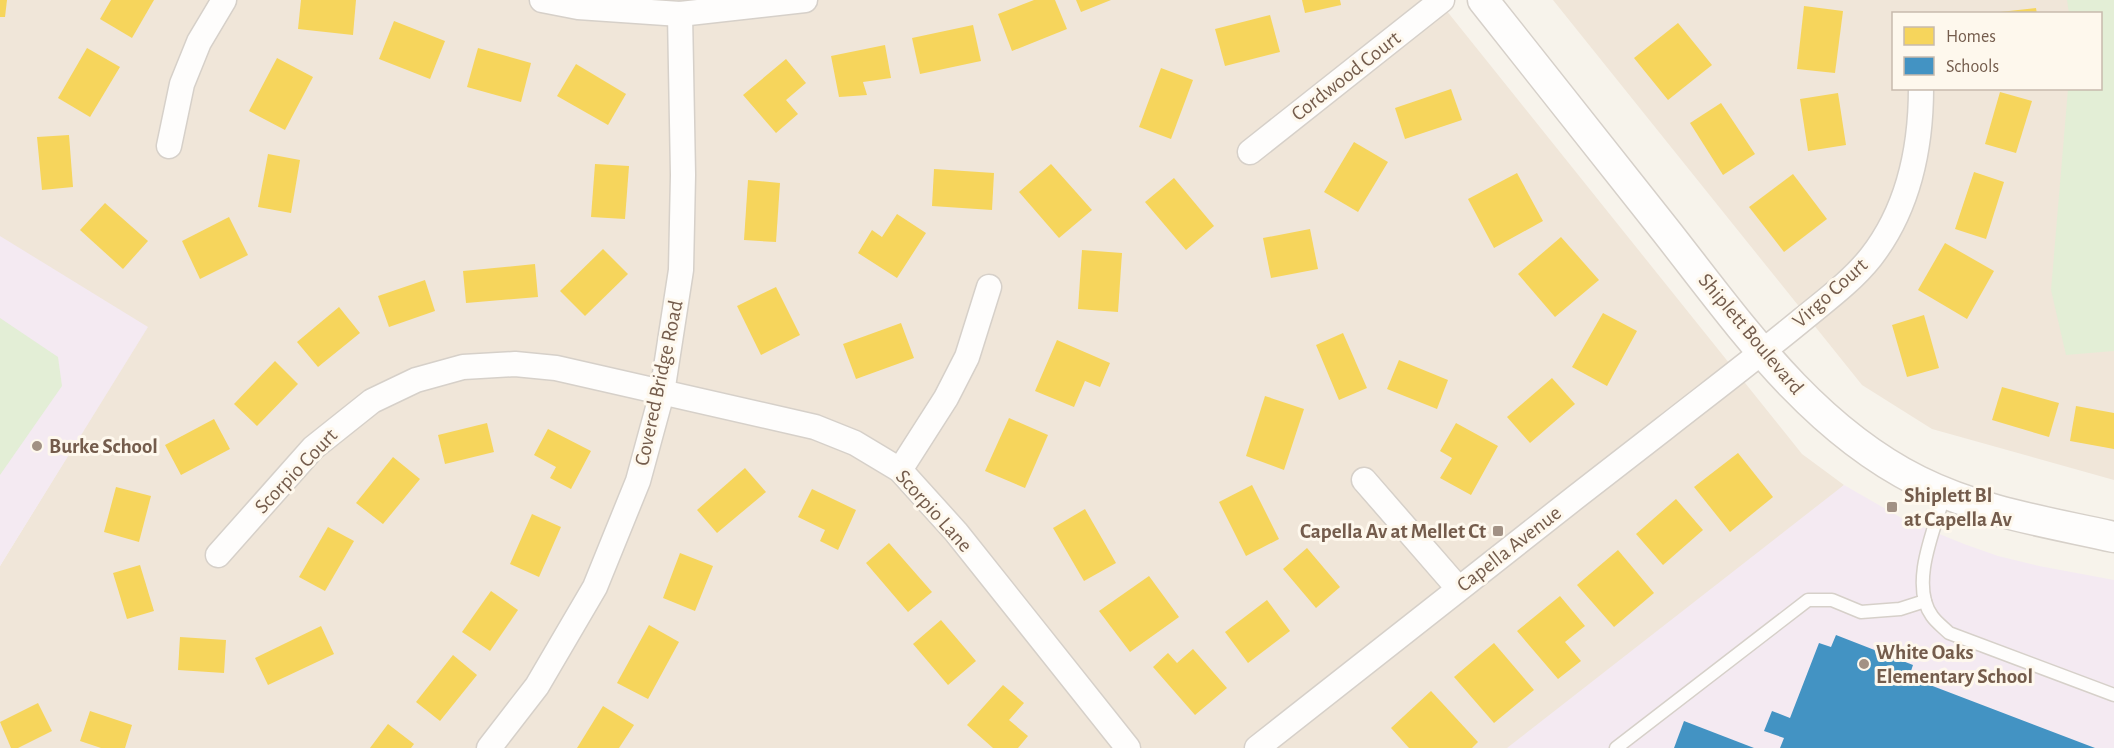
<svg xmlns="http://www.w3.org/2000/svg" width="2114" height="748" viewBox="0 0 2114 748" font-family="'Alegreya Sans',sans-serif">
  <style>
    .residential { fill: #f0e6d9; fill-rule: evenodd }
    .education { fill: #f4eaf2 }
    .green { fill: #e3eed6 }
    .homes { fill: #f6d55c }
    .schools { fill: #4393c3 }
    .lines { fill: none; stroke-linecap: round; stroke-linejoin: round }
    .service-casing { stroke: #d6d0c9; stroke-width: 15 }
    .minor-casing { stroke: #d6d0c9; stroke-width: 27 }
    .tertiary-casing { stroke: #d6d0c9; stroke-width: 33 }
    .service { stroke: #fefdfc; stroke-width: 12 }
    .minor { stroke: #fefdfc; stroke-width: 24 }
    .tertiary { stroke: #fefdfc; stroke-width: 30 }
    .poi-dot { fill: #a29184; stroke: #fef8ed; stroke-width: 2 }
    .labels { text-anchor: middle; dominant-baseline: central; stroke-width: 6; stroke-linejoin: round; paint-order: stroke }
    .street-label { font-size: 21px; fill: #745c4c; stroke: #fef8ed }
    .poi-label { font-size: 21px; font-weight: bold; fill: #745c4c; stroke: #fef8ed; text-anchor: start }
  </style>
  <rect width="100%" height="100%" fill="#f7f3eb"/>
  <g class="residential">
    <polygon points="0,0 1438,0 1802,454 1844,485 1570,748 0,748 0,566 147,327 0,239"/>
    <path d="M1553 0H2114V480L1932 429 1862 385ZM1894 14H2100V88H1894Z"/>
  </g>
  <g class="education">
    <polygon points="0,236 148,327 0,566"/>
    <polygon points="1844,485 1905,520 1964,544 1998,556 2039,566 2114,580 2114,748 1507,748"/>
  </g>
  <g class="green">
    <polygon points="2067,0 2114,0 2114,351 2066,355 2051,290 2068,89 2100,88 2100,14 2069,13"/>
    <polygon points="0,318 58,357 62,386 0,475"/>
  </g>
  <g class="homes">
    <polygon points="0,0 7,0 5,17 0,17"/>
    <polygon points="111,0 154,0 132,38 100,19"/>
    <polygon points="301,0 356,0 353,35 298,29"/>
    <polygon points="1034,0 1055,0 1067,29 1012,51 998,14"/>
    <polygon points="1076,0 1111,0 1081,12"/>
    <polygon points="1302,0 1340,0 1341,5 1305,13"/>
    <polygon points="1804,6 1843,11 1835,73 1797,69"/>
    <polygon points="2036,8 2037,14 2000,14 2000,12"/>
    <polygon points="1270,15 1280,52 1225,66 1215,29"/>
    <polygon points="394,21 445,41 430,79 379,59"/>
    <polygon points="1678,23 1712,65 1668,100 1634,58"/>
    <polygon points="973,25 981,61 920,74 912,38"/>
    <polygon points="885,45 891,78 863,82 867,95 839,97 831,56"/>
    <polygon points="87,48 120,67 90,117 58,98"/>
    <polygon points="478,48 531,63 521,102 467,87"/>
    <polygon points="277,58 313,77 285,130 249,111"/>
    <polygon points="786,59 806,83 786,100 798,114 776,133 743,95"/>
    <polygon points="576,64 626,94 608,125 557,96"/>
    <polygon points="1161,68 1193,80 1171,139 1139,127"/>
    <polygon points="1451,89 1462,120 1405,139 1395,108"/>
    <polygon points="2000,92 2032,101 2016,153 1985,144"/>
    <polygon points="1838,93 1846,145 1808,151 1800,99"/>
    <polygon points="1721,103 1755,154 1723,175 1690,123"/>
    <polygon points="69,135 73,187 42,190 37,137"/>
    <polygon points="1354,142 1388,162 1358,212 1324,192"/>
    <polygon points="268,154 300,160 291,213 258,207"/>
    <polygon points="595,164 629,166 625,219 591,217"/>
    <polygon points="1051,164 1092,210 1059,238 1019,192"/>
    <polygon points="934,169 994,173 992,210 932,206"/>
    <polygon points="1974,172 2004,182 1986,239 1955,229"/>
    <polygon points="1517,173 1543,221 1494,248 1468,199"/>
    <polygon points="1793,174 1827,219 1784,252 1749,207"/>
    <polygon points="1174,178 1214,226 1186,250 1145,202"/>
    <polygon points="748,180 780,183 776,242 744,240"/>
    <polygon points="105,203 148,241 123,269 80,230"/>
    <polygon points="897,214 926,233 897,278 858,253 872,230 882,237"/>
    <polygon points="229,217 248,255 200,279 182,241"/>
    <polygon points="1310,229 1318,269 1271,278 1263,238"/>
    <polygon points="1561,237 1599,280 1555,317 1518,274"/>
    <polygon points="1945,243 1994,271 1967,319 1918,290"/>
    <polygon points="603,249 628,274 585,316 560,291"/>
    <polygon points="1082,250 1122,253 1118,312 1078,309"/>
    <polygon points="535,264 538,297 466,303 463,271"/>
    <polygon points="425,280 435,311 389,327 378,296"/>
    <polygon points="776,287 800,335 761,355 737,306"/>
    <polygon points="339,307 360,333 318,367 297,342"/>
    <polygon points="1603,313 1637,331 1607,386 1572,367"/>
    <polygon points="1924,315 1939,368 1907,377 1892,325"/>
    <polygon points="901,323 914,358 856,379 843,344"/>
    <polygon points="1343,333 1367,388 1339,400 1316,345"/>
    <polygon points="1057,340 1110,363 1100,387 1085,381 1074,407 1035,391"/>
    <polygon points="1399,360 1448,380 1437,409 1387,389"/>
    <polygon points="275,361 298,384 257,426 234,404"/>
    <polygon points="1552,378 1575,404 1530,443 1507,417"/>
    <polygon points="2002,387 2059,403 2049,437 1992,420"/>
    <polygon points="1265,396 1304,409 1284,470 1246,456"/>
    <polygon points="2076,406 2114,413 2114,449 2070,441"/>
    <polygon points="1009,418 1048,435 1025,488 985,471"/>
    <polygon points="214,419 230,449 181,475 165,445"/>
    <polygon points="487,423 494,452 445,464 438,435"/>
    <polygon points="1456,423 1498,446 1471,495 1440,478 1452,458 1440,451"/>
    <polygon points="548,429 591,451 571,489 550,478 556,467 534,455"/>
    <polygon points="1738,453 1773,497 1730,532 1694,487"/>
    <polygon points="393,457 420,479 383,524 356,503"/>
    <polygon points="745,468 766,492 717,533 697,510"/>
    <polygon points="1252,485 1279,539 1246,556 1219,502"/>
    <polygon points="116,487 151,496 139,542 104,532"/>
    <polygon points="812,489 856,510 838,550 820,541 825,530 798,517"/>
    <polygon points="1676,499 1703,530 1663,565 1636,534"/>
    <polygon points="1085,509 1116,563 1084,581 1053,528"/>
    <polygon points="532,514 561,527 539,577 510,564"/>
    <polygon points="328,527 354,541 325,591 299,577"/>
    <polygon points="889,543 932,592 908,612 866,563"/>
    <polygon points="1307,548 1340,587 1316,608 1283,569"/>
    <polygon points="1618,550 1654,593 1614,627 1577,585"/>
    <polygon points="680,553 713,566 695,611 663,598"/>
    <polygon points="140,565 154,611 127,619 113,573"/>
    <polygon points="1149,576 1179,617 1130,652 1099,611"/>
    <polygon points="491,591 518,610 490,651 462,632"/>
    <polygon points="1560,596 1585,626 1565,642 1581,661 1558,679 1517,631"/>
    <polygon points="1267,600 1290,631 1248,663 1225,632"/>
    <polygon points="941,620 976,661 948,685 913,644"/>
    <polygon points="649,625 679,642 648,699 617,683"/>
    <polygon points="321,626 334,654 268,685 255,658"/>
    <polygon points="180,637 226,640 224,673 178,670"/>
    <polygon points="1494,643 1534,690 1494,723 1454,677"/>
    <polygon points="1193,649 1227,688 1195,715 1153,667 1168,653 1177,663"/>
    <polygon points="453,655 477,675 440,721 416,702"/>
    <polygon points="1003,685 1024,703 1009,720 1028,736 1018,748 993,748 967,725"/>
    <polygon points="1431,691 1478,742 1472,748 1409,748 1391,728"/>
    <polygon points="38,703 52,731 18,748 11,748 0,722"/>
    <polygon points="603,706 634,725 619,748 577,748"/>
    <polygon points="90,711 132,725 125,748 101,748 80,741"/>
    <polygon points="388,724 414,744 411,748 370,748"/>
  </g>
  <g class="schools">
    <polygon points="1836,635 1913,665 1909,677 2095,748 1780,748 1784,738 1764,731 1772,711 1790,718 1819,643 1831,647"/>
    <polygon points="1684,721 1754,748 1674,748"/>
  </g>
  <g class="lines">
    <defs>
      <g id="service">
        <path d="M1945 493C1935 528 1909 584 1932 616 1936 622 1943 627 1949 633L2114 695"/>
        <polyline points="1616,748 1808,600 1832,600 1861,612 1900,609 1925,601"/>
      </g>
      <g id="minor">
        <polyline points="542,0 578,7 680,14 805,0"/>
        <polyline points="169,146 182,84 199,42 224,0"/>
        <polyline points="1250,152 1442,0"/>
        <polyline points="900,470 946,398 967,357 989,287"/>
        <polyline points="1364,480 1458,588"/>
        <polyline points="218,555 313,448 372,401 416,380 463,367 515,364 556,368 815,427 855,443 900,470 956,532 1128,748"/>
        <polyline points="489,748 537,686 595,587 638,481 662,393 681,270 683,175 680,14"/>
        <path d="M1257 748C1393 640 1529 533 1666 427 1712 391 1758 356 1803 319 1826 300 1852 281 1871 257 1909 208 1921 149 1921 88"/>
      </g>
      <path id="tertiary" d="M1483 0C1544 77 1605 154 1666 231 1739 324 1810 427 1918 481 1980 512 2047 522 2114 537"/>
    </defs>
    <use href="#service" class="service-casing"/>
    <use href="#minor" class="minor-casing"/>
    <use href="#tertiary" class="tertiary-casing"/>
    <use href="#service" class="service"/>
    <use href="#minor" class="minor"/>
    <use href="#tertiary" class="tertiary"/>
  </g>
  <g class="poi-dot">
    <circle cx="37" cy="446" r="6"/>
    <rect x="1886" y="501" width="12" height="12" rx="3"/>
    <rect x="1492" y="525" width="12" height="12" rx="3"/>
    <circle cx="1864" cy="664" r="6"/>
  </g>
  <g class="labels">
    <g class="street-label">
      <text transform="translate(1346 76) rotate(-38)">Cordwood Court</text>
      <text transform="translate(1830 293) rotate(-42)">Virgo Court</text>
      <text transform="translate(1751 334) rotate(50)">Shiplett Boulevard</text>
      <text transform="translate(659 383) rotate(-78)">Covered Bridge Road</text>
      <text transform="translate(296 471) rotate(-46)">Scorpio Court</text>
      <text transform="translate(934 511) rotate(48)">Scorpio Lane</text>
      <text transform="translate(1509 549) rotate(-38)">Capella Avenue</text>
    </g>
    <g class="poi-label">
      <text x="49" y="446">Burke School</text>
      <text x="1904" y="495">Shiplett Bl<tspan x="1904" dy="24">at Capella Av</tspan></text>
      <text x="1486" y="531" text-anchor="end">Capella Av at Mellet Ct</text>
      <text x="1876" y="652">White Oaks<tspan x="1876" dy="24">Elementary School</tspan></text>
    </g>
  </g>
  <rect x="1892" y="12" width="210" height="78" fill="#fef8ed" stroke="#c7baad" stroke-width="1.5"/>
  <rect x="1904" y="27" width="30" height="18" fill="#f6d55c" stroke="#c7baad" stroke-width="1.5"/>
  <text x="1946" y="42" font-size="18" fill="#745c4c">Homes</text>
  <rect x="1904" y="57" width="30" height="18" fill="#4393c3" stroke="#c7baad" stroke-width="1.5"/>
  <text x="1946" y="72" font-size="18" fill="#745c4c">Schools</text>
</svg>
